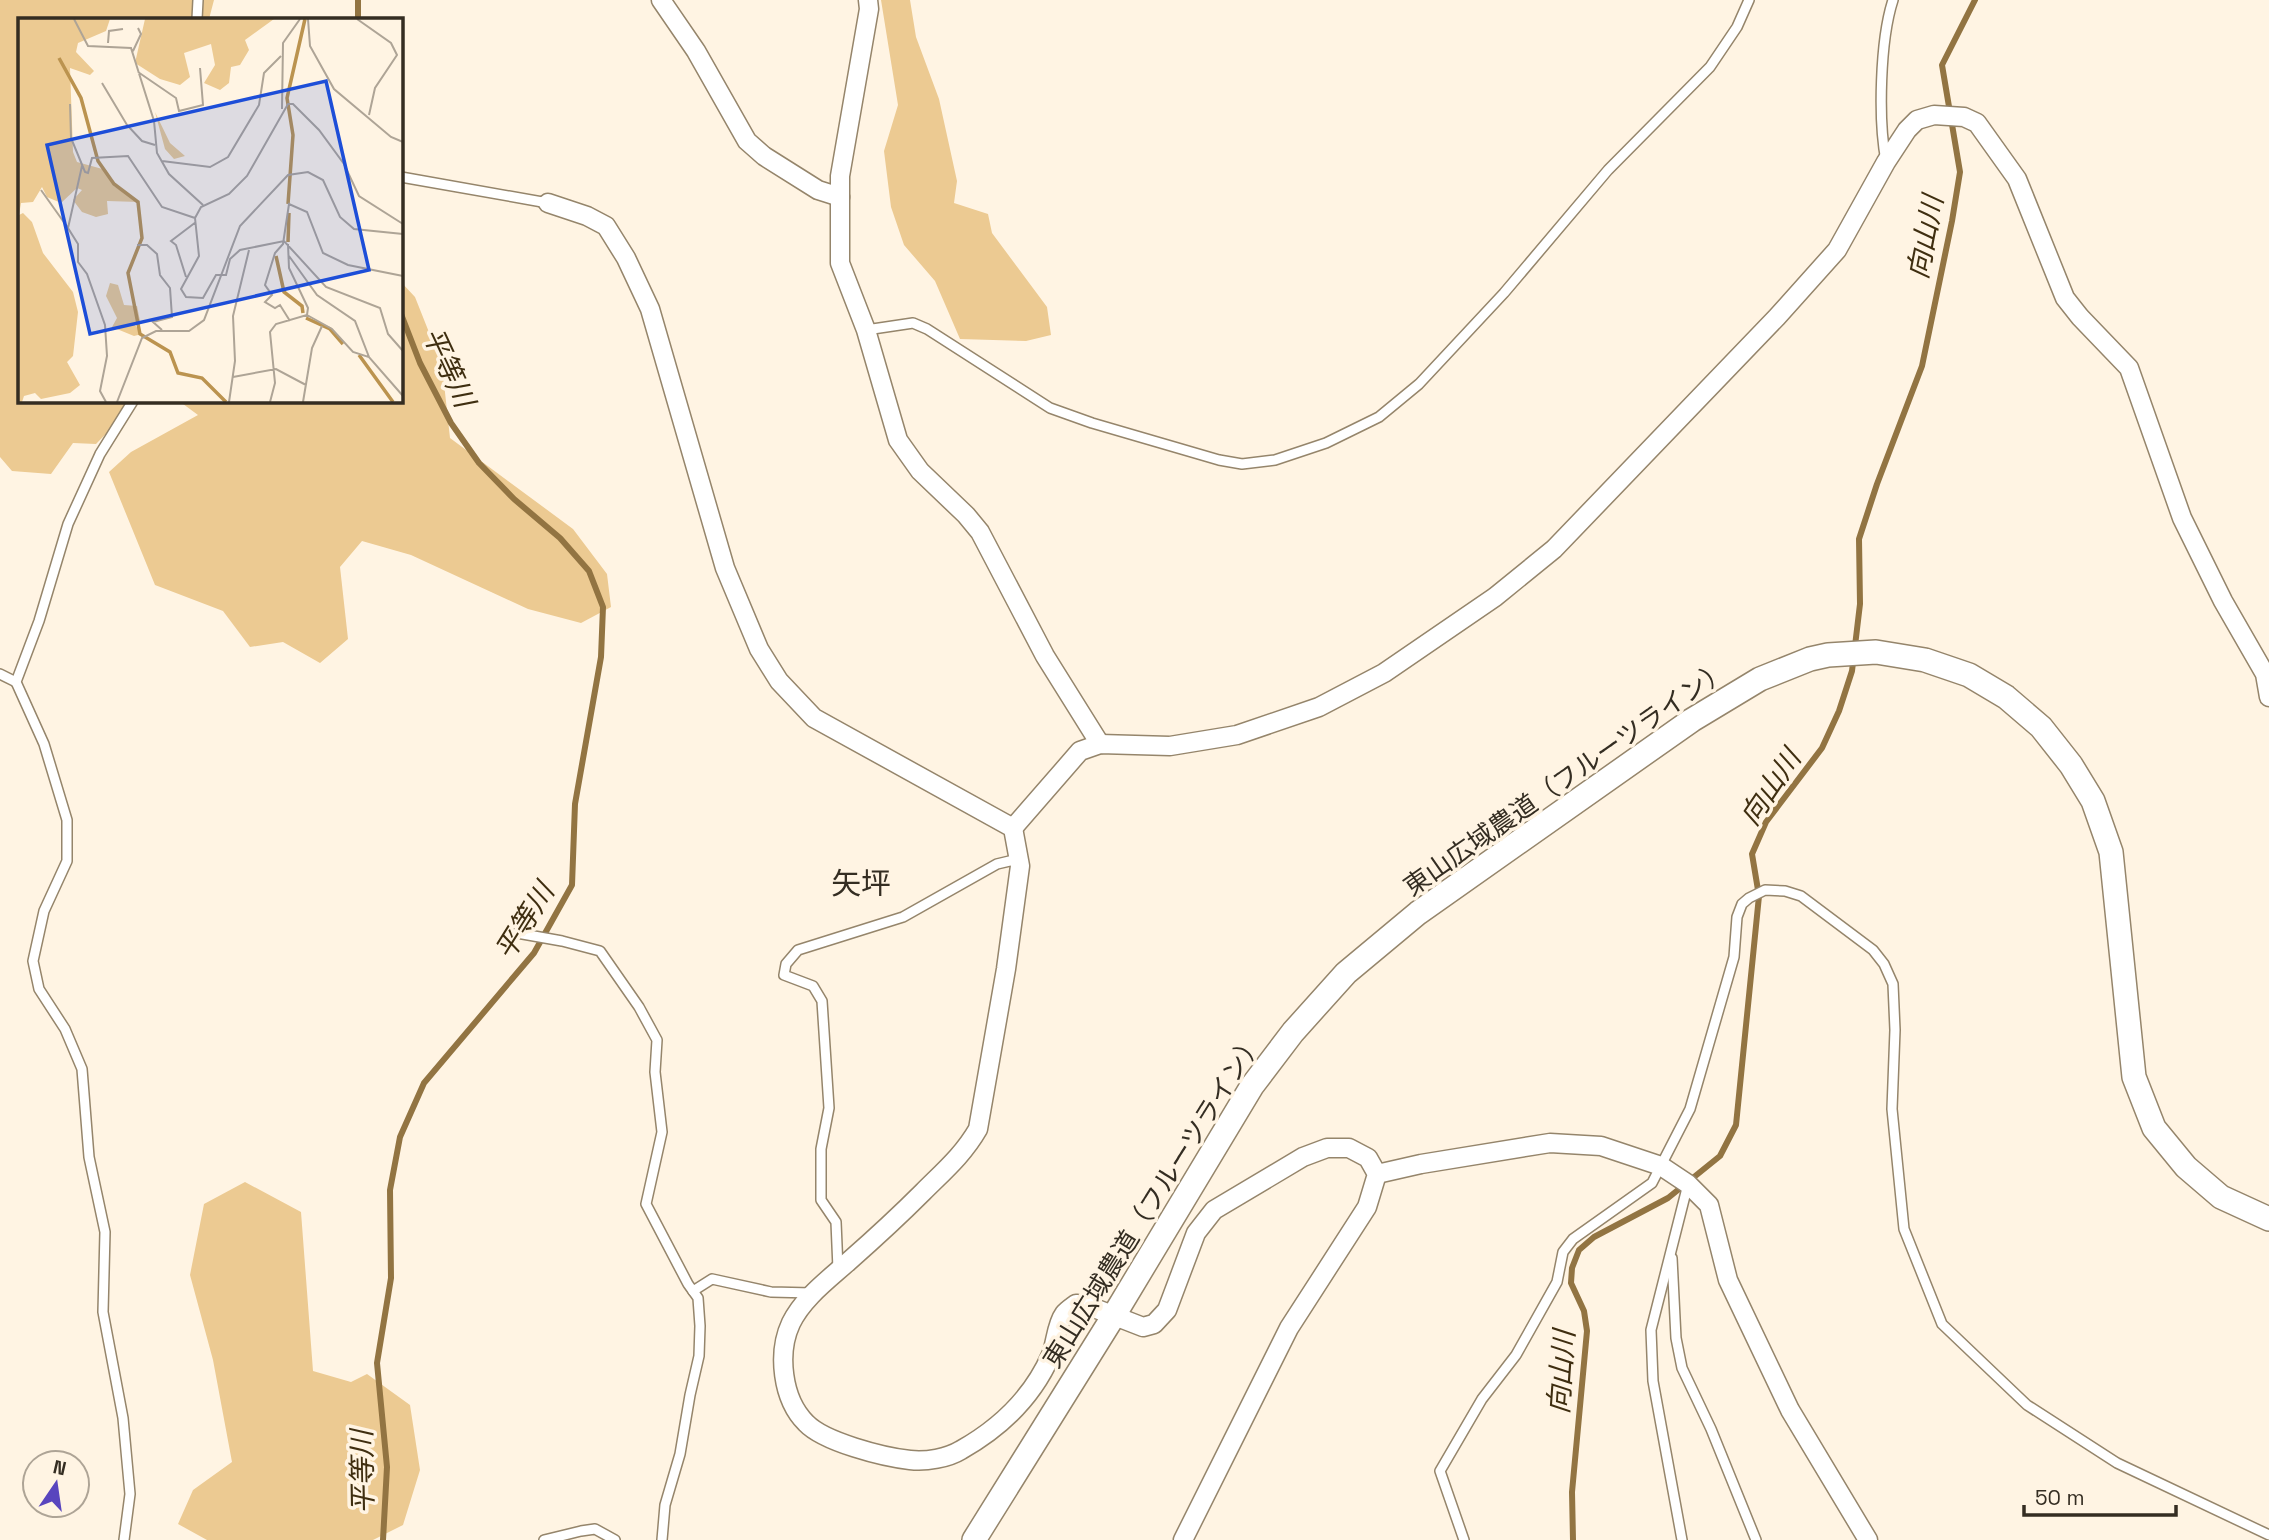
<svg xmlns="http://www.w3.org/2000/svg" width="2269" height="1540" viewBox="0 0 2269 1540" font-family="'Space Grotesk','Noto Sans JP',sans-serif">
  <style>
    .green { fill: #ecca92 }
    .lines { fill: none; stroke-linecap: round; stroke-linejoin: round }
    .stream { stroke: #927442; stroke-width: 6 }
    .service-casing { stroke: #95856b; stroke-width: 12 }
    .minor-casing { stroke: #95856b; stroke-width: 21 }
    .tertiary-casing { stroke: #95856b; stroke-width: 26 }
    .service { stroke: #fff; stroke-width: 9 }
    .minor { stroke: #fff; stroke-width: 18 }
    .tertiary { stroke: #fff; stroke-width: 23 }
    .labels { text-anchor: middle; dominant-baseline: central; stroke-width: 7; stroke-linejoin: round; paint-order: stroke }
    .street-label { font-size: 26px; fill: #342d22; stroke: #fff4e3 }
    .water-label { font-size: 28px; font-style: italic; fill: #3f2e10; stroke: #fff4e3 }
    .quarter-label { font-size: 30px; fill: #342d22; stroke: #fff4e3 }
    .inset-river { fill: none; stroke: #bb934f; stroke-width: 3.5 }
    .inset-road { fill: none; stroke: #aea496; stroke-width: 2 }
    .view { fill: #1d4ed8; fill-opacity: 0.15; stroke: #1d4ed8; stroke-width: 3.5 }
    .inset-edge { fill: none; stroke: #342d22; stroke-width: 3.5 }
  </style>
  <rect width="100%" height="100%" fill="#fff4e3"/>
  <g class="green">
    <polygon points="0,0 214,0 209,19 19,19 19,401 138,401 96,444 73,443 51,474 12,471 0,457"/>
    <polygon points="881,0 910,0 916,37 939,99 957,181 954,203 988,214 992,233 1047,307 1051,335 1026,341 960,339 935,281 904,245 891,207 884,151 898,105"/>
    <polygon points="401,282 415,297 442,365 450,438 573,529 607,574 611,607 581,623 528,609 411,555 362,541 340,567 348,639 320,663 283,642 250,647 223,611 155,585 109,472 131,452 198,415 179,401 401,401"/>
    <polygon points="245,1182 301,1212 313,1371 351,1382 367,1374 410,1405 420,1470 403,1525 373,1540 207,1540 178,1524 193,1490 232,1462 213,1360 190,1275 204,1204"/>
  </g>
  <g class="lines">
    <g class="stream">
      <polyline points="358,19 358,0"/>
      <polyline points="383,1540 387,1467 377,1363 391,1278 390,1190 400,1137 424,1083 534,953 572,885 575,804 601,657 603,607 589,571 560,538 514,499 479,463 451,423 420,363 401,314"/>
      <polyline points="1573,1540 1572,1492 1587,1331 1584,1311 1571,1283 1572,1268 1579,1250 1594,1237 1668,1198 1720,1156 1736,1125 1759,896 1752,854 1766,822 1822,748 1839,711 1852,671 1860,604 1859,539 1877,484 1922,366 1952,221 1960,172 1942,65 1975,0"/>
    </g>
    <defs>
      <g id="service">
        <polyline points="197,19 198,0"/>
        <path d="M1886 161C1878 120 1880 40 1893 0"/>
        <polyline points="401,177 548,203"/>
        <polyline points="866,330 913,323 927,329 1050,408 1092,423 1219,460 1242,464 1275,460 1326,443 1379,417 1419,384 1504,293 1608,170 1710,67 1737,27 1749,0"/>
        <polyline points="0,674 16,682"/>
        <polyline points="517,933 562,941 600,951 639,1007 657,1040 655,1072 662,1132 646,1204 688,1284 698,1298 700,1326 699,1356 690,1395 680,1454 665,1505 662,1540"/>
        <polyline points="1672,1258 1676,1338 1682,1368 1711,1429 1756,1540"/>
        <polyline points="838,1269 836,1222 821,1200 821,1149 829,1108 822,1001 813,986 784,975 786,964 798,950 903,917 997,864 1018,859"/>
        <polyline points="693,1291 712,1279 771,1292 812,1293"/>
        <polyline points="124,1540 130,1494 123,1418 103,1312 105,1232 89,1157 82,1069 65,1029 39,989 33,961 44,911 67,861 67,820 44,744 16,682 39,621 68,524 100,454 133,401"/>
        <polyline points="544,1540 581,1531 595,1529 615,1540"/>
        <polyline points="1464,1540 1440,1471 1482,1399 1516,1355 1557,1282 1563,1252 1573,1239 1652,1183 1690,1109 1734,957 1737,917 1742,904 1749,898 1765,890 1785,891 1801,896 1873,950 1884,964 1893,984 1895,1030 1892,1109 1904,1229 1942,1324 2027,1405 2117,1463 2269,1535"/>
        <polyline points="1682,1540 1653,1381 1651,1330 1688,1184"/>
      </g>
      <g id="minor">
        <polyline points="661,0 696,51 747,141 764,156 818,190 840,197"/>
        <polyline points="868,0 869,9 840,176 840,263 866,330 898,440 920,471 966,515 980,532 1045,656 1100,744"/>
        <path d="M548 203 587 216 606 226 626 258 650 309 725 568 759 649 779 681 814 718 1013 828 1020 866 1006 969 978 1129C963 1155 944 1171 923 1192 899 1216 874 1239 849 1261 829 1279 803 1298 791 1323 777 1353 782 1399 806 1423 824 1442 883 1457 910 1460 926 1462 948 1458 961 1450 1000 1428 1033 1396 1051 1355 1056 1343 1056 1325 1064 1314 1066 1311 1072 1307 1076 1304L1089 1306 1143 1327 1154 1324 1167 1310 1196 1233 1214 1210 1303 1157 1327 1148H1349L1368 1158 1377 1174 1367 1207 1289 1328 1183 1540"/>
        <polyline points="1013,828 1080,751 1100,744 1170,746 1237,735 1319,707 1384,673 1495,597 1554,549 1777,317 1837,250 1886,162 1907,130 1917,120 1934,115 1964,117 1977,123 2017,179 2065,298 2080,317 2129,368 2182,518 2223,601 2265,674 2269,697"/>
        <polyline points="1377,1174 1421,1164 1550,1143 1601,1146 1661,1166 1688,1184 1709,1205 1728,1280 1790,1410 1868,1540"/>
      </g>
      <polyline id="tertiary" points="974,1540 1113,1317 1252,1086 1293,1032 1346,973 1418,913 1692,720 1760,679 1810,659 1828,655 1876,652 1925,660 1969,675 2006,697 2041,727 2071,765 2093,801 2111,852 2134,1077 2154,1128 2186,1167 2221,1197 2269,1219"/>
    </defs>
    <use href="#service" class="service-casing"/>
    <use href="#minor" class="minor-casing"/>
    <use href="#tertiary" class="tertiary-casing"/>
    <use href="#service" class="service"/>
    <use href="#minor" class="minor"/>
    <use href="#tertiary" class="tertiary"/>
  </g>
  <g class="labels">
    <g class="street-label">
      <text transform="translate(1566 778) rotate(-35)">東山広域農道（フルーツライン）</text>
      <text transform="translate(1153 1200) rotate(-58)">東山広域農道（フルーツライン）</text>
    </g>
    <g class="water-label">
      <text transform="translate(1925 237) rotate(-79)">向山川</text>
      <text transform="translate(449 367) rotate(65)">平等川</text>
      <text transform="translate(1770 787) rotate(-56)">向山川</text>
      <text transform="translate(524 921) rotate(-58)">平等川</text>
      <text transform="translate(1561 1372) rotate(-86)">向山川</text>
      <text transform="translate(362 1472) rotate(-91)">平等川</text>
    </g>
    <g class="quarter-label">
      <text x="861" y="883">矢坪</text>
    </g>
  </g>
  <g transform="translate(18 18)">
    <rect width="385" height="385" fill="#fff4e3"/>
    <path d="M0 1H92L88 13 60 25 58 34 76 53 72 57 52 50 55 134 59 144 88 152 96 168 121 184 89 183 90 196 78 199 64 194 55 182 64 172 59 170 43 185 29 179 24 169 15 184 3 185 1 197 5 195 14 204 25 235 55 274 60 294 55 338 49 344 62 367 52 375 23 381 17 375 6 378 4 384H0ZM127 1H256L227 22 231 32 222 47 213 49 211 65 202 72 186 65 197 47 193 26 166 35 172 59 162 67 142 61 117 45ZM137 94 152 125 167 138 156 141 147 131ZM92 265 100 267 106 287 119 288 122 303 117 307 124 316 116 318 94 309 99 300 88 278Z" fill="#ecca92"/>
    <path class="inset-river" d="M41 40 63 80 80 143 96 166 120 184 124 220 110 255 122 316 152 334 160 355 184 360 208 384M270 186 275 117 269 80 287 1M270 224 271 195M258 238 266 274 284 288 285 295M288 300 312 311 325 326M341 337 375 384"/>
    <path class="inset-road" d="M56 1 70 28 113 30 136 103 139 135 151 156 185 187M290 1 292 28 316 71 373 119 385 124M339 1 373 25 379 37 357 70 351 97M90 25 91 13 105 11M115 33 123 16 120 10M120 54 158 80 161 93 185 87 182 50M84 65 109 107 124 123 137 127M52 86 53 120 67 154 70 155 74 140 110 138 144 189 177 200M264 91 265 25 282 1M144 143 192 149 210 139 241 87 246 55 263 38M64 148 50 210 60 226V244L69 256 87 307 89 338 82 373 88 384M23 172 50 210M385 206 341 178 326 146 301 112 275 86H270L229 158 211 176 183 189 177 200 181 238 163 271 168 279 185 280 198 257H208L212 241 222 232 266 223 308 269 362 290 370 316 385 333M119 227H129L139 236 142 257 152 270 154 299 135 304 144 312M271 238 299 277 337 303 351 339M168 259 158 227 153 223 178 204M289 297 314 311 335 334 351 339 385 378M272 303 262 287 257 290 247 284 254 277 247 267 257 235 265 226 271 186 289 194 305 235 330 247 385 258M215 359 258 351 288 367M99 384 124 320 138 313H171L186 302 222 208 270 157 290 154 305 162 322 199 336 211 385 216M211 384 217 343 215 298 231 232M252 384 257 365 252 314 258 306 289 297 290 290 271 250 270 226M285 384 294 330 304 308"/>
    <path class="view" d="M308 63 351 252 72 316 29 127Z"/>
    <rect width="385" height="385" class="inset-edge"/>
  </g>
  <g transform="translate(56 1484) rotate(13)"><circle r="33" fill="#fff4e3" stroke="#aea496" stroke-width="2"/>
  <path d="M0-5L12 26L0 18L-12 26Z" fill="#5945be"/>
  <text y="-10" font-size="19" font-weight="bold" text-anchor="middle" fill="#342d22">N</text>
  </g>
  <path d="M2024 1505v10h152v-10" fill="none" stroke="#342d22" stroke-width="3.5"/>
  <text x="2035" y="1505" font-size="21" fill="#342d22" stroke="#fff4e3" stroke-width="5" paint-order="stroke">50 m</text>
</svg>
